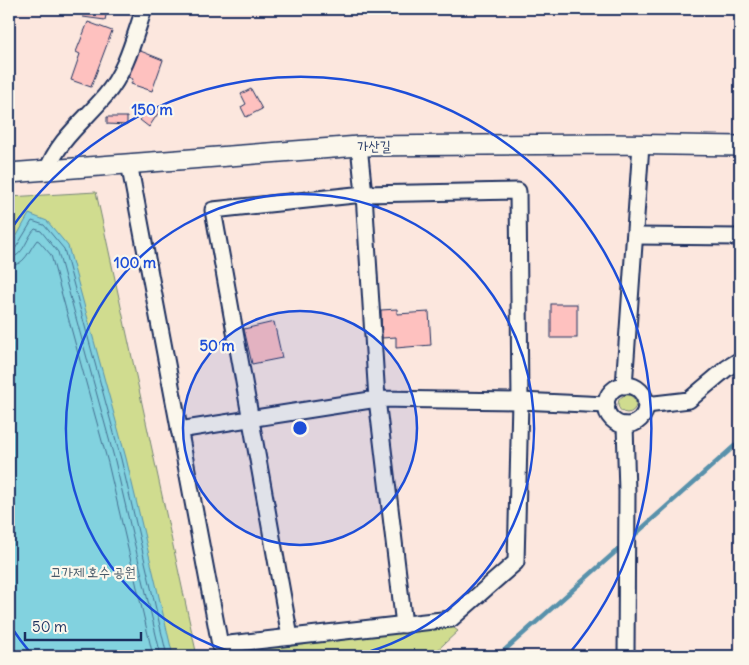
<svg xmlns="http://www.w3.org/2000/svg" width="749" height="665" viewBox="0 0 749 665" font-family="Delius,'Poor Story',sans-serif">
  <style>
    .green { fill: #d0dc8f; stroke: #768676 }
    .water { fill: #82d2df; stroke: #5991ab }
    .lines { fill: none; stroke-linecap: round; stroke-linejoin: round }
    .shore { stroke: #447092; stroke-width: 1 }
    .stream { stroke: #5991ab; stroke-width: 4.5 }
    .building { fill: #fec1bf; stroke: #1b2f5e }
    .minor-casing { stroke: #1b2f5e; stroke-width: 19 }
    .tertiary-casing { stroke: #1b2f5e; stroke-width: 22 }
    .minor { stroke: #fbf7ec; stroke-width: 15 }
    .tertiary { stroke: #fbf7ec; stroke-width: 19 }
    .ring { fill: none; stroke: #1d4ed8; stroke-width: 2.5 }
    .labels { text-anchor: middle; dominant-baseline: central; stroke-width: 4.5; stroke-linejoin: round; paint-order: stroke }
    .street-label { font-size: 14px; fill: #1b2f5e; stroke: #fbf7ec }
    .park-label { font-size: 14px; fill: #485a6a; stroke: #fbf7ec }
    .centre { fill: #1d4ed8; stroke: #fbf7ec; stroke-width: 2.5 }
    .ring-label { font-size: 15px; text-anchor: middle; font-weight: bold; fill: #1d4ed8; stroke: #fbf7ec; stroke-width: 4.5; stroke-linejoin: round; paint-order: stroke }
  </style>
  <rect width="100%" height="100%" fill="#fce7de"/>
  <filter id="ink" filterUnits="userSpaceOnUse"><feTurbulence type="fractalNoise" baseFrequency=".02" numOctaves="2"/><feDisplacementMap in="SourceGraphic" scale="10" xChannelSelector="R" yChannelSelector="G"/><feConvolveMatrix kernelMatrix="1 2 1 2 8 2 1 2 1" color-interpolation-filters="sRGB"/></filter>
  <g filter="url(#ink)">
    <g class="green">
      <polygon points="96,192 197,656 9,656 9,197"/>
      <circle cx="627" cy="404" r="9"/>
      <polygon points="451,626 458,631 431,656 201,656"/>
    </g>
    <polygon class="water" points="29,214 47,221 68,246 126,458 173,656 9,656 9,250"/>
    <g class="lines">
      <g class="shore">
        <polyline points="9,252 15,249 32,221 44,225 64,249 121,459 167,656"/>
        <path d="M9 258C24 257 26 238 35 229L41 231 58 252 115 461 161 656"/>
        <path d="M9 266C26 265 28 251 37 240L39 241 51 255 108 463 153 656"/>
      </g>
      <g class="stream">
        <polyline points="630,539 740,441"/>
        <polyline points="498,656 622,546"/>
      </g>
    </g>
    <g class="building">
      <polygon points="84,9 120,9 119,13 107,11 105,20 83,17"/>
      <polygon points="88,22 112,31 91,87 71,80 80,54 76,52"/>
      <polygon points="138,50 163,60 152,91 131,84 133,79 128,77"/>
      <polygon points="251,89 262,109 246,117 241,107 246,104 241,94"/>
      <polygon points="151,103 161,109 149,127 140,120"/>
      <polygon points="107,117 127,117 127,125 107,124"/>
      <rect x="551" y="304" width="26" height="34"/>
      <polygon points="397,309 397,314 429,312 431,345 396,348 396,337 382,338 381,310"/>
      <polygon points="274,322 282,358 252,364 244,329"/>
    </g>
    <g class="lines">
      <defs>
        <g id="minor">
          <polyline points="129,163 220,645 451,619 516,562 520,401 607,405"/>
          <path d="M47 171C58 140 84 121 105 96 126 72 134 38 144 9"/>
          <polyline points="635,236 740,237"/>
          <circle cx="626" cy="405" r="20"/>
          <polyline points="624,386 641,145"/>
          <polyline points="646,405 689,400 727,368 740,360"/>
          <polyline points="625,425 627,492 626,656"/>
          <polyline points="179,430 377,399 520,401 518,191 364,194 377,399 404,625"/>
          <polyline points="290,637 213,210 364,194 359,146"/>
        </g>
        <polyline id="tertiary" points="9,173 359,146 610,144 740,146"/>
      </defs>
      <use href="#minor" class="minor-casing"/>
      <use href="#tertiary" class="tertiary-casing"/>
      <use href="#minor" class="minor"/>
      <use href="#tertiary" class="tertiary"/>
    </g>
  </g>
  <circle cx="300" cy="428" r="117" fill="#1d4ed8" fill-opacity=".12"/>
  <g class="ring">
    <circle cx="300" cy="428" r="117"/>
    <path d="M247 656A234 234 0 1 1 353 656"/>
    <path d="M33 656A351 351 0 0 1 9 624M9 232A351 351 0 1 1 567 656"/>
  </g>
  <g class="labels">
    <g class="street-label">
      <text transform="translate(374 146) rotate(-1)">가산길</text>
    </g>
    <g class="park-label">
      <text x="93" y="572">고가제 호수 공원</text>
    </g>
  </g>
  <circle cx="300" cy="428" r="8" class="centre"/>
  <g class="ring-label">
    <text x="152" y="115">150 m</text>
    <text x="135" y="268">100 m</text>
    <text x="217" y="351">50 m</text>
  </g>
  <rect width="749" height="665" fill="none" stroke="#fbf7ec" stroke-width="30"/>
  <rect x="15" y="15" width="719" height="635" fill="none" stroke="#1b2f5e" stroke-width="2" filter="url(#ink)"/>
  <path d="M25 632v8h116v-8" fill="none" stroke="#1b2f5e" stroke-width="2.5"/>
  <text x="32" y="632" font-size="15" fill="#1b2f5e" stroke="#fbf7ec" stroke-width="4" paint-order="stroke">50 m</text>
</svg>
